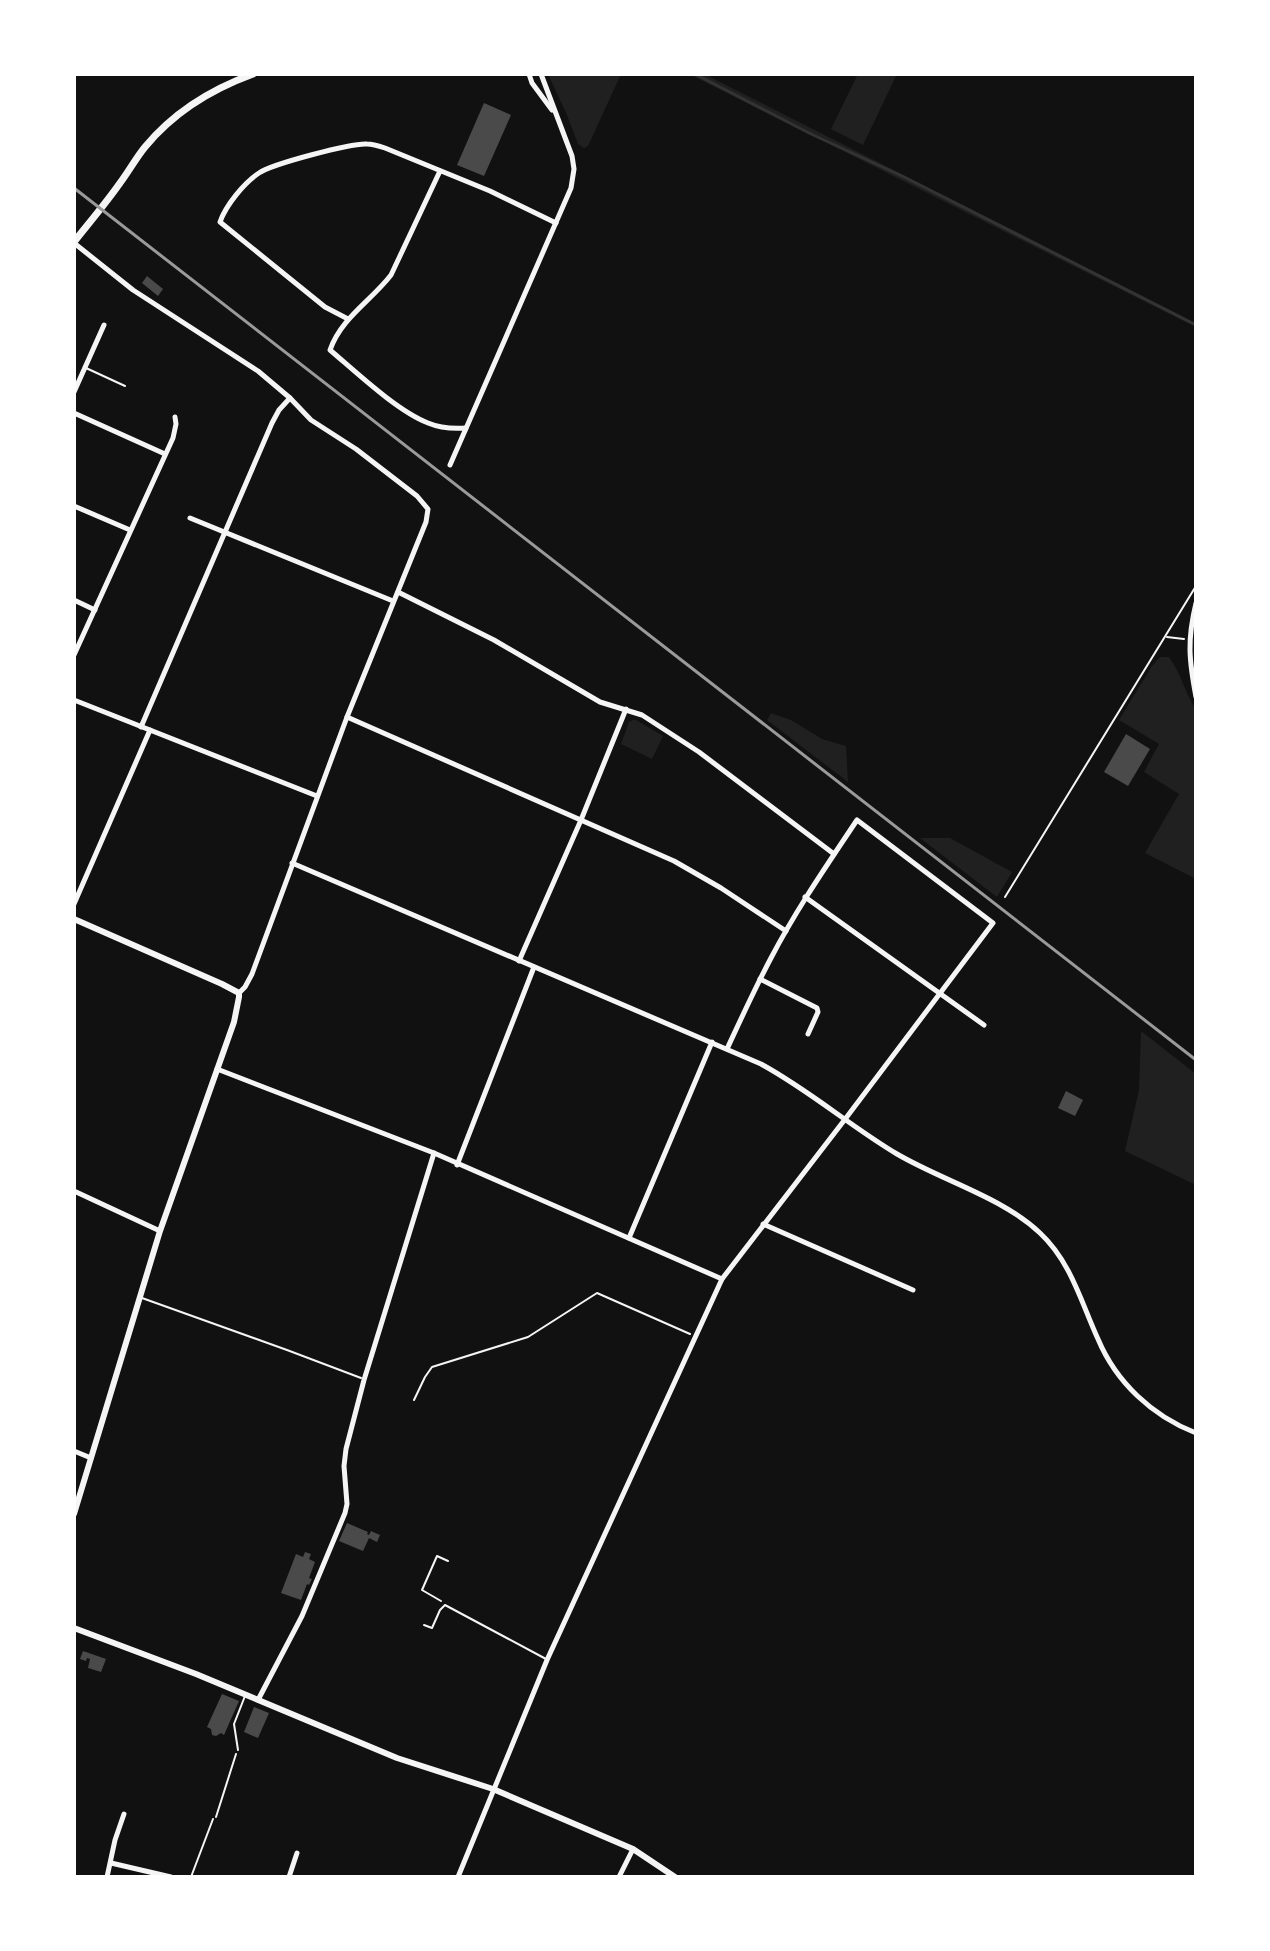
<svg xmlns="http://www.w3.org/2000/svg" width="1270" height="1951" viewBox="0 0 1270 1951" font-family="Bitter,serif">
  <style>
    .green { fill: #202020 }
    .lines { fill: none; stroke-linecap: round; stroke-linejoin: round }
    .stream { stroke: #333; stroke-width: 3 }
    .building { fill: #4a4a4a }
    .path { stroke: #f5f5f5; stroke-width: 2 }
    .service { stroke: #f5f5f5; stroke-width: 2 }
    .minor { stroke: #f5f5f5; stroke-width: 5 }
    .tertiary { stroke: #f5f5f5; stroke-width: 6 }
    .secondary { stroke: #f5f5f5; stroke-width: 7 }
    .rail { stroke: #9a9a9a; stroke-width: 3 }
  </style>
  <rect width="100%" height="100%" fill="#111"/>
  <g class="green">
    <polygon points="548,74 621,74 588,146 584,148 578,144 567,115"/>
    <polygon points="689,74 704,74 1196,323 1196,327"/>
    <polygon points="858,74 897,74 863,145 831,129"/>
    <path d="M1160 657H1169C1181 673 1185 693 1196 710V879L1145 853 1179 794 1144 772 1159 744 1119 720 1152 666Z"/>
    <polygon points="771,713 791,720 822,739 846,746 848,782 767,720"/>
    <polygon points="633,720 636,720 663,736 652,759 621,744 629,722"/>
    <polygon points="920,838 950,838 1012,872 997,897"/>
    <polygon points="1141,1031 1196,1074 1196,1185 1125,1151 1139,1090"/>
  </g>
  <g class="lines">
    <polyline class="stream" points="695,74 809,133 904,177 1196,325"/>
  </g>
  <g class="building">
    <polygon points="484,103 511,115 484,176 457,165"/>
    <polygon points="147,276 163,289 158,296 142,283"/>
    <polygon points="1126,734 1150,749 1128,786 1104,772"/>
    <polygon points="1066,1091 1083,1100 1075,1116 1058,1108"/>
    <polygon points="347,1523 368,1532 367,1534 369,1535 371,1531 380,1535 377,1542 369,1538 363,1551 339,1541"/>
    <polygon points="305,1552 311,1554 309,1559 315,1562 309,1578 312,1579 309,1585 307,1584 301,1600 281,1593 296,1554 303,1557"/>
    <polygon points="83,1651 106,1659 101,1672 88,1668 90,1659 87,1658 86,1661 80,1659"/>
    <polygon points="222,1694 239,1701 224,1735 221,1733 216,1736 212,1735 211,1729 207,1727"/>
    <polygon points="254,1707 269,1713 258,1738 244,1732"/>
  </g>
  <g class="lines">
    <g class="path">
      <polyline points="1167,637 1184,639"/>
      <polyline points="1005,897 1196,586"/>
      <polyline points="414,1400 425,1377 432,1367 528,1337 597,1293 690,1334"/>
      <polyline points="441,1601 422,1590 437,1556 448,1561"/>
      <polyline points="216,1817 236,1754"/>
    </g>
    <g class="service">
      <polyline points="86,368 125,386"/>
      <polyline points="142,1298 287,1350 361,1378"/>
      <polyline points="424,1625 432,1628 440,1610 445,1605 546,1659"/>
      <polyline points="238,1750 234,1724 245,1696"/>
      <polyline points="191,1877 213,1819"/>
    </g>
    <g class="minor">
      <polyline points="529,74 532,83 552,110"/>
      <path d="M440 171 391 275C371 301 341 318 330 350 356 372 397 411 428 423 440 428 453 429 466 428"/>
      <polyline points="74,243 133,290 258,371 290,398 311,420 356,449 417,496 428,509 426,522 347,717 252,974 245,987 239,993"/>
      <path d="M348 319 325 307 220 222C226 205 244 183 259 173 272 164 351 143 367 144 373 144 379 146 385 148L490 191 556 223"/>
      <polyline points="74,392 104,325"/>
      <polyline points="74,413 165,454"/>
      <polyline points="450,465 571,188 574,169 572,156 541,74"/>
      <polyline points="74,506 130,530"/>
      <polyline points="190,518 393,601"/>
      <polyline points="398,592 494,640 600,702 642,715 699,752 834,854"/>
      <polyline points="74,600 95,610"/>
      <path d="M1196 603C1187 640 1189 660 1196 697"/>
      <polyline points="74,655 173,438 176,424 175,417"/>
      <polyline points="74,700 317,796"/>
      <polyline points="347,717 674,861 721,888 786,931"/>
      <polyline points="141,727 272,423 279,410 290,398"/>
      <path d="M292 863 761 1064C809 1090 850 1126 897 1154 943 1181 1002 1197 1040 1233 1071 1262 1081 1302 1098 1339 1116 1382 1152 1416 1196 1433"/>
      <polyline points="805,897 984,1025"/>
      <polyline points="74,904 150,730"/>
      <polyline points="519,961 581,820 626,709"/>
      <polyline points="760,979 817,1008 818,1012 808,1034"/>
      <polyline points="217,1069 434,1153 722,1279"/>
      <polyline points="457,1165 534,967"/>
      <polyline points="74,1191 160,1231"/>
      <polyline points="763,1224 913,1290"/>
      <polyline points="629,1238 712,1042"/>
      <polyline points="74,1451 91,1458"/>
      <polyline points="258,1700 302,1616 345,1513 347,1504 344,1466 346,1449 364,1380 434,1153"/>
      <polyline points="111,1863 171,1877"/>
      <polyline points="107,1877 115,1840 124,1814"/>
      <polyline points="289,1877 297,1853"/>
      <path d="M458 1877 547 1660 722 1279 846 1118 993 923 857 820C827 865 796 910 771 958 755 988 741 1019 727 1049"/>
      <polyline points="619,1877 633,1849"/>
    </g>
    <g class="tertiary">
      <polyline points="74,919 222,984 239,993 239,997 234,1022 160,1231 74,1514"/>
      <polyline points="74,1628 196,1674 397,1758 493,1789 633,1849 675,1877"/>
    </g>
    <path class="secondary" d="M74 242C89 223 106 203 120 183 129 171 136 158 145 147 173 113 212 89 253 74"/>
    <polyline class="rail" points="74,188 1196,1060"/>
  </g>
  <rect width="1270" height="1951" fill="none" stroke="#ffffff" stroke-width="152"/>
</svg>
